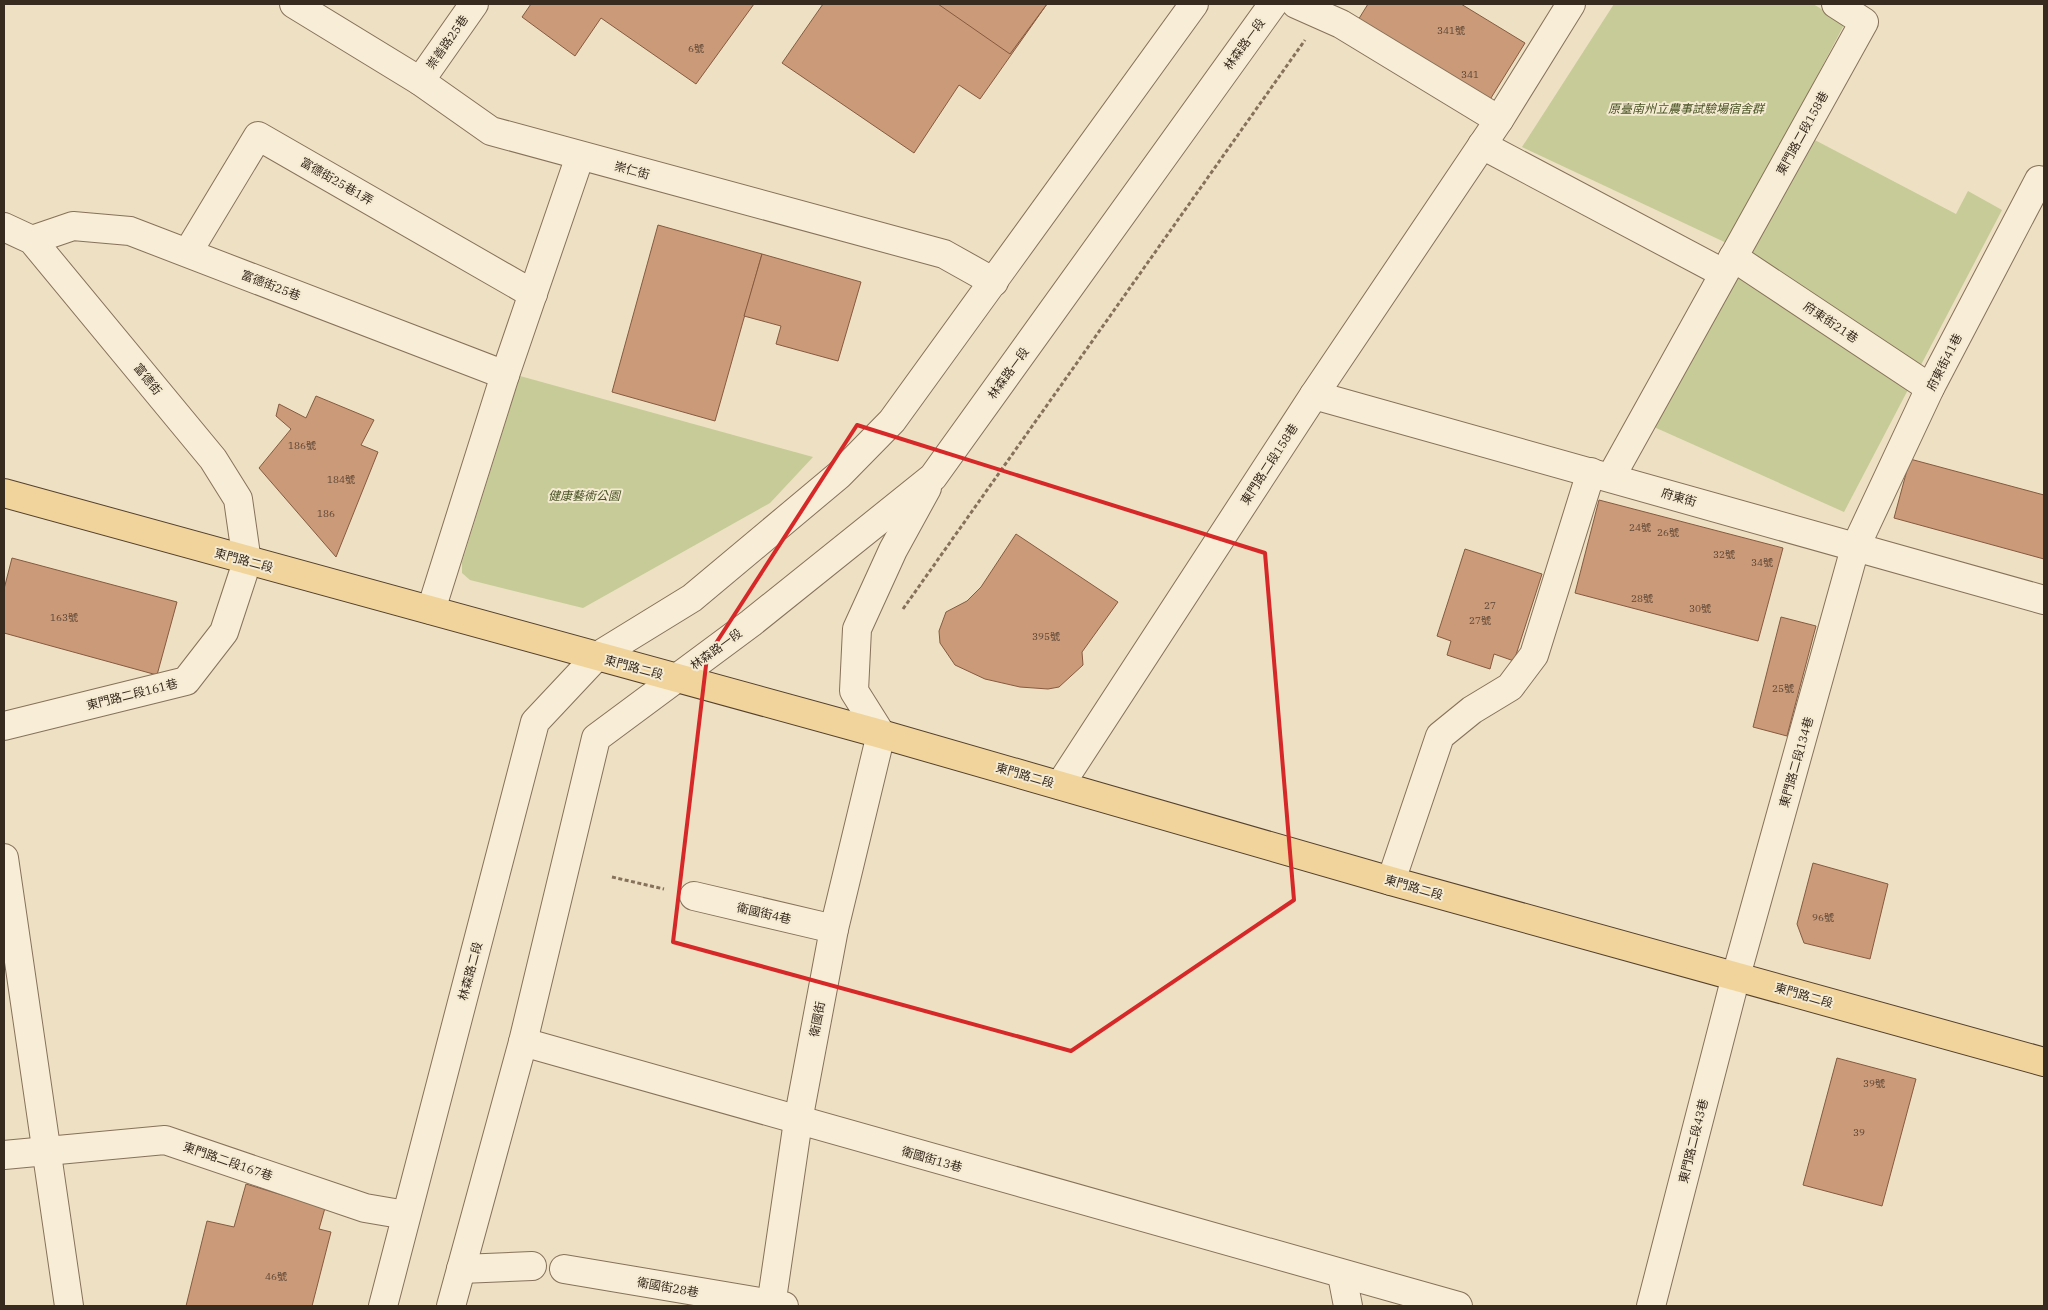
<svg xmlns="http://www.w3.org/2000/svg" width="2048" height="1310" viewBox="0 0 2048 1310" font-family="'IBM Plex Serif','Noto Sans TC',serif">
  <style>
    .green { fill: #c6cb97 }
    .building { fill: #cb9a79; stroke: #865a40 }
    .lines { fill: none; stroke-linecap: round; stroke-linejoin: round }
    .minor-casing { stroke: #87715a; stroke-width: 30 }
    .major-casing { stroke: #55402e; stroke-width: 30 }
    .path { stroke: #87715a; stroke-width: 3; stroke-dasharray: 4 2.5; stroke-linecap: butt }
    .minor { stroke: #f8edd6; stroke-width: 28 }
    .major { stroke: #f0d49b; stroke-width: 28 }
    .marked { fill: none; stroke: #d62828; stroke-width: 4; stroke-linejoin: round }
    .labels { text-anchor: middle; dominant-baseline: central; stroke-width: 4; stroke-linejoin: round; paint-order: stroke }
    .number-label { font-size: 10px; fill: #5c4635 }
    .street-label { font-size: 12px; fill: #372a1e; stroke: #f5ead2 }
    .park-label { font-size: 12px; font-style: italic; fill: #495425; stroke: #f5ead2 }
  </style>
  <rect width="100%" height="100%" fill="#ede0c3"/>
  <g class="green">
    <polygon points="1614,4 1813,4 1845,23 1790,127 1956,214 1968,191 2002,210 1844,512 1654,427 1750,254 1522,147"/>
    <polygon points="520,376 813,457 770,503 583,608 470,580 462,573 462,562"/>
  </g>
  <g class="building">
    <polygon points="531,4 754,4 696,84 601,18 575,56 522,17"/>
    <polygon points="823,4 1047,4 980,99 959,85 914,153 782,63"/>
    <polygon points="938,4 1047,4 1010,54"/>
    <polygon points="1368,4 1461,4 1525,43 1486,106 1355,25"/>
    <polygon points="658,225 762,254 715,421 612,392"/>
    <polygon points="762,254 861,282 838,361 776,344 781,326 744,316"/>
    <polygon points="316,396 374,420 361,445 378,452 336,557 259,468 291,429 276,416 279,404 306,418"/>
    <polygon points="1910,459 2044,495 2044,559 1894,518"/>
    <polygon points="1599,500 1783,548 1758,641 1575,593"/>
    <polygon points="1016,534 1118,602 1082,652 1083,665 1059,687 1048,689 1020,687 985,679 955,665 940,643 939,631 946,612 967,601 981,587"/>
    <polygon points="1465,549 1542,574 1514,661 1494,654 1490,669 1447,655 1451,641 1437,636"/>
    <polygon points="12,558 177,602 157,675 4,633 4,589"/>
    <polygon points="1781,617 1816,626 1787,736 1753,727"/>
    <polygon points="1813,863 1888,884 1870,959 1804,943 1797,924"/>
    <polygon points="1837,1058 1916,1079 1882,1206 1803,1185"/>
    <polygon points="246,1184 325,1208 319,1229 331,1232 312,1306 186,1306 207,1221 234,1227"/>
  </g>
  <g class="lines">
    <defs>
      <g id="minor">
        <polyline points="294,4 420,81 491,131 944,254 994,282"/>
        <polyline points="1296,4 1341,24 1499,120"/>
        <polyline points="420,81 474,4"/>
        <polyline points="1482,145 1723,273"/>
        <polyline points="4,227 32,240 213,459 238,499 247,562 224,632 186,681 4,726"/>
        <polyline points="32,240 73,226 130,231 505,375"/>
        <polyline points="188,252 258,136 533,294"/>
        <polyline points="1733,257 1930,388"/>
        <polyline points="1314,395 2044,600"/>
        <polyline points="1611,477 1864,22 1836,4"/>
        <polyline points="431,610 505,375 580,156"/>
        <polyline points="1060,785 1314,395 1499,120 1571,4"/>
        <polyline points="4,858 69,1306"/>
        <polyline points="1391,881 1440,736 1472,710 1510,687 1534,655 1591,472"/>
        <polyline points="694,896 834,929"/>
        <polyline points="523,1042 1458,1306"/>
        <polyline points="4,1155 165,1140 365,1208 406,1215"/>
        <polyline points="461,1269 532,1266"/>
        <polyline points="564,1269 784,1306"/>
        <polyline points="1342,1275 1348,1306"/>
        <polyline points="383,1306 535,722 596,657 692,598 839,475 892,421 1194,4"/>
        <polyline points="451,1306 523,1042 596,738 751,623 933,477 1273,4"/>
        <polyline points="771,1306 798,1121 834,929 881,734 854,691 857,629 893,550 927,488"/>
        <polyline points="1651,1306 1736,976 1855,548 1930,388 2039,180"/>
      </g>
      <polyline id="major" points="4,493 881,734 1391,881 2044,1062"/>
    </defs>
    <use href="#minor" class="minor-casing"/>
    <use href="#major" class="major-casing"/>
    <g class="path">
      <polyline points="903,609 1305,40"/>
      <polyline points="612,877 664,889"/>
    </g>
    <use href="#minor" class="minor"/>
    <use href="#major" class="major"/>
  </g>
  <path class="marked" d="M857 425 1265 553 1294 900 1071 1051 673 942 707 657Z"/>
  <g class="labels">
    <g class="number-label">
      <text x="1451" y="30">341號</text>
      <text x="696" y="48">6號</text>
      <text x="1470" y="74">341</text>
      <text x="302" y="445">186號</text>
      <text x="341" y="479">184號</text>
      <text x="326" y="513">186</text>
      <text x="1640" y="527">24號</text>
      <text x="1668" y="532">26號</text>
      <text x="1724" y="554">32號</text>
      <text x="1762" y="562">34號</text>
      <text x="1642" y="598">28號</text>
      <text x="1490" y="605">27</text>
      <text x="1700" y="608">30號</text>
      <text x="64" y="617">163號</text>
      <text x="1480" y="620">27號</text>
      <text x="1046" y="636">395號</text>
      <text x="1783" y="688">25號</text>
      <text x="1823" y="917">96號</text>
      <text x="1874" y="1083">39號</text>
      <text x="1859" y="1132">39</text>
      <text x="276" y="1276">46號</text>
    </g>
    <g class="street-label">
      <text transform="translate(447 42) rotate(-55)">崇善路25巷</text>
      <text transform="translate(1244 44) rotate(-54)">林森路一段</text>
      <text transform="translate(1802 133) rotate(-61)">東門路二段158巷</text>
      <text transform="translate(632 170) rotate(15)">崇仁街</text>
      <text transform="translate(337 181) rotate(30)">富德街25巷1弄</text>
      <text transform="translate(271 285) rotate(21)">富德街25巷</text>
      <text transform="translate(1831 322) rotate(34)">府東街21巷</text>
      <text transform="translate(1944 362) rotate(-63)">府東街41巷</text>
      <text transform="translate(1008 373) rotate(-54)">林森路一段</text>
      <text transform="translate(148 379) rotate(51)">富德街</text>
      <text transform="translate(1269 464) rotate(-57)">東門路二段158巷</text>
      <text transform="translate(1679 497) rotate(16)">府東街</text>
      <text transform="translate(244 560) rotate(15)">東門路二段</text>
      <text transform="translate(716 649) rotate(-36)">林森路一段</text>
      <text transform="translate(634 667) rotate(15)">東門路二段</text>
      <text transform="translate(132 694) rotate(-14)">東門路二段161巷</text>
      <text transform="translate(1796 762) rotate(-74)">東門路二段134巷</text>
      <text transform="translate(1025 775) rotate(16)">東門路二段</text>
      <text transform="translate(1414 887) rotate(16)">東門路二段</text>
      <text transform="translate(764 913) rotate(13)">衛國街4巷</text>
      <text transform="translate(470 971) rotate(-75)">林森路二段</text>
      <text transform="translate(1804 995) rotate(16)">東門路二段</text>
      <text transform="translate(817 1019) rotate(-79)">衛國街</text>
      <text transform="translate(1693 1141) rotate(-76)">東門路二段43巷</text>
      <text transform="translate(932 1159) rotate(16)">衛國街13巷</text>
      <text transform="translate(228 1161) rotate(19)">東門路二段167巷</text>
      <text transform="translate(668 1287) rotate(10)">衛國街28巷</text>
    </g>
    <g class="park-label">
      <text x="1686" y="108">原臺南州立農事試驗場宿舍群</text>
      <text x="584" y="495">健康藝術公園</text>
    </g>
  </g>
  <rect width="2048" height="1310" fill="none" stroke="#372a1e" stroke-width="10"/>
</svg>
